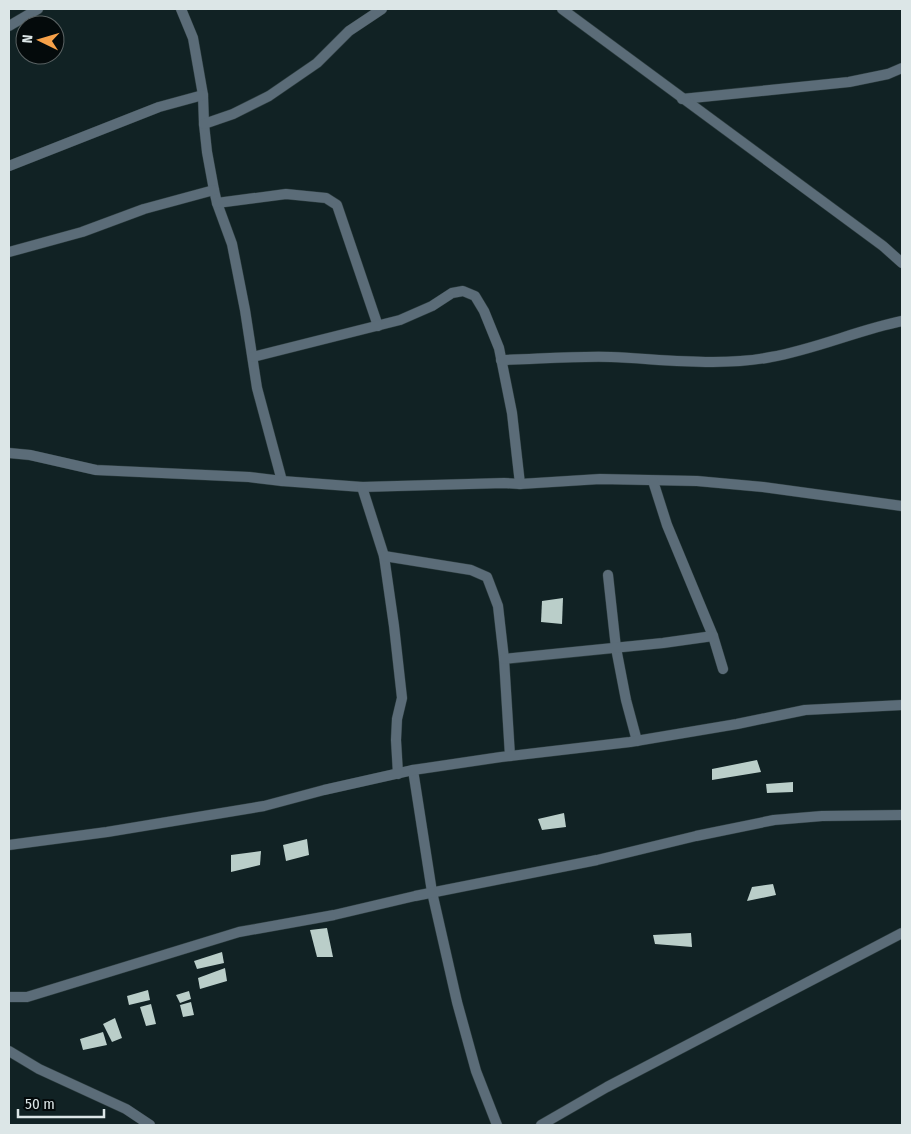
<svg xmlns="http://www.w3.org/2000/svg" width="911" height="1134" viewBox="0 0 911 1134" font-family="'Fira Sans Condensed',sans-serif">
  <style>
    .building { fill: #bacec9 }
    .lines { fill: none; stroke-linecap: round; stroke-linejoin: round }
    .minor-casing { stroke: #2d3d3f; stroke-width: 11 }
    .tertiary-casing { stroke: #2d3d3f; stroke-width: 11 }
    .minor { stroke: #5b6c78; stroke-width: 10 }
    .tertiary { stroke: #5b6c78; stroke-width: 10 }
  </style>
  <rect width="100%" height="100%" fill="#112224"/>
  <g class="building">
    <polygon points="563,598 562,624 541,622 542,601"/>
    <polygon points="757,760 761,772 712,780 712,769"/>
    <polygon points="793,782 793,792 767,793 766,784"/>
    <polygon points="564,813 566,827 542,830 538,819"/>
    <polygon points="307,839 309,855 286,861 283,845"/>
    <polygon points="261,851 260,865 231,872 231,855"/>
    <polygon points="773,884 776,895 747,901 752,887"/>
    <polygon points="327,928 333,957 317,957 310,930"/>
    <polygon points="691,933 692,947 655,944 653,935"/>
    <polygon points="222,952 224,963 197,969 194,961"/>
    <polygon points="225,968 227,981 200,989 198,978"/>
    <polygon points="148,990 150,1000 129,1005 127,996"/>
    <polygon points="189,991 191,999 180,1003 176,995"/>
    <polygon points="191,1002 194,1015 183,1017 180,1005"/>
    <polygon points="151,1004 156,1024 146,1026 140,1007"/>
    <polygon points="115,1018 122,1038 112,1042 103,1024"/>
    <polygon points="103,1032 107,1045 83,1050 80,1039"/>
  </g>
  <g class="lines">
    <defs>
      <g id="minor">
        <polyline points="181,9 193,38 203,95 204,124 207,152 214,190 217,203 232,244 245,310 257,388 282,481"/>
        <polyline points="9,26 38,9"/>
        <polyline points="682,99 849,82 888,74 902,68"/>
        <polyline points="204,124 233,114 269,96 317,63 349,31 382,9"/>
        <polyline points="9,166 159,107 203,95"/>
        <polyline points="217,203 286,194 326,198 337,205 378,326"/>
        <polyline points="9,252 82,232 144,209 214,190"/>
        <polyline points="253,357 400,320 432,306 452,293 463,291 475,296 484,311 499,348 512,413 520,484"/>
        <path d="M501 360C538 359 575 356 611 357 662 359 721 367 771 357 816 349 858 330 902 321"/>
        <polyline points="9,453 30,455 96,470 249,477 282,481 362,487 504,483 520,484 600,479 697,481 763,487 902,506"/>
        <polyline points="653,481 667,525 713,636 723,669"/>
        <polyline points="362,487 384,556 394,626 402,698 397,719 396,740 398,774"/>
        <polyline points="384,556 471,570 487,577 498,606 504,659 510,756"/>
        <polyline points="608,575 616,648 626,700 637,741"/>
        <polyline points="504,659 663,643 713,636"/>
        <polyline points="413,770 432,892 457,1002 476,1071 497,1125"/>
        <polyline points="9,845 107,832 264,806 324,790 413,770 501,757 630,742 737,724 805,710 902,705"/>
        <polyline points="9,997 27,997 239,932 334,915 415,896 597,860 696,836 774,820 822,816 902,815"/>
        <polyline points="9,1051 39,1069 126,1109 150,1125"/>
        <polyline points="541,1125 607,1087 902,933"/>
      </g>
      <polyline id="tertiary" points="562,9 883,246 902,263"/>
    </defs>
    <use href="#minor" class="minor-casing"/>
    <use href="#tertiary" class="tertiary-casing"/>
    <use href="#minor" class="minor"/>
    <use href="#tertiary" class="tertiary"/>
  </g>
  <rect width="911" height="1134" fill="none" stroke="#dce6e7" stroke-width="20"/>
  <g transform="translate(40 40) rotate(275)"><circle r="24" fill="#040a0b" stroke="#5a6263"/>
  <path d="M0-4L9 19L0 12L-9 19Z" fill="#f7a149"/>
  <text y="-8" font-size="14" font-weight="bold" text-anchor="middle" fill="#dce6e7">N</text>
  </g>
  <path d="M18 1109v8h86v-8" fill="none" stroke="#dce6e7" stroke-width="2.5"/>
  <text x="25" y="1109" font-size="15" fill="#dce6e7" stroke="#040a0b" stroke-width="4" paint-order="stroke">50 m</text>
</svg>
